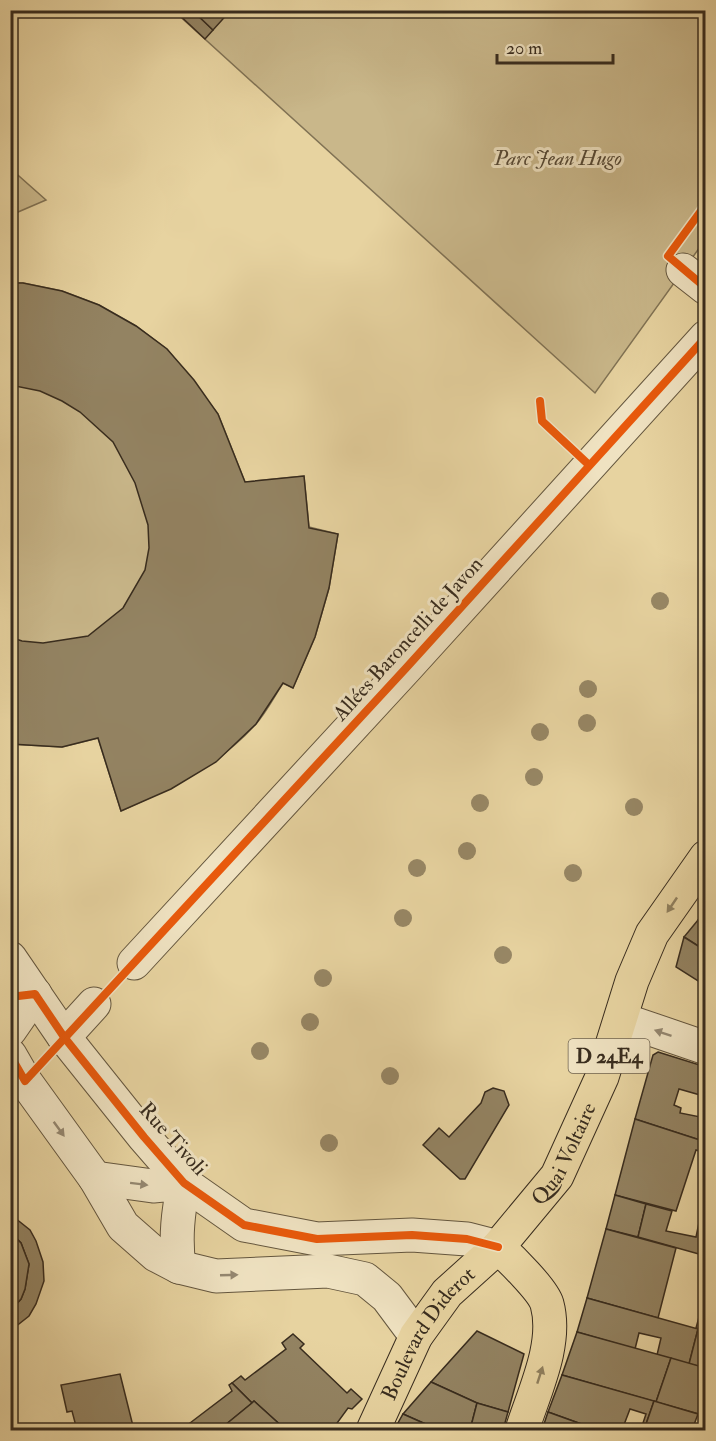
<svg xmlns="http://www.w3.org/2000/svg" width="716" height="1441" viewBox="0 0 716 1441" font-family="'IM FELL Double Pica',serif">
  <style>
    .green { fill: #c9b78a; stroke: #807254; stroke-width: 1.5 }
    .building { fill: #938362; stroke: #382c1e; stroke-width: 1.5 }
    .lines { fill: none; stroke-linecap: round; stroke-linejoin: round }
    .minor-casing { stroke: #64563e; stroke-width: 35 }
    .major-casing { stroke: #382c1e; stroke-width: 35 }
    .minor { stroke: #efe2c1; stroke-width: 33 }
    .major { stroke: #e7d3a0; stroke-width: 33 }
    .cycleway-casing { stroke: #efe2c1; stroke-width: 11 }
    .cycleway { stroke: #e8590c; stroke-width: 8 }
    .tree { fill: #978765 }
    .oneway { fill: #90805f }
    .oneway2 { fill: #948770 }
    .labels { text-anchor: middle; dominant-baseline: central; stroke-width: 6; stroke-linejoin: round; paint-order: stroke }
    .shield { fill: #efe2c1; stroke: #6f634f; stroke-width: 1.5 }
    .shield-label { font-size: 20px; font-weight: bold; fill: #382c1e }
    .park-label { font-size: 21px; font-style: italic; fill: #554834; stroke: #efe2c1 }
    .street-label { font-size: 21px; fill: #382c1e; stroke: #efe2c1 }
  </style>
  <rect width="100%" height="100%" fill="#e7d3a0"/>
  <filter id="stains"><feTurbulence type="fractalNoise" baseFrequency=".00333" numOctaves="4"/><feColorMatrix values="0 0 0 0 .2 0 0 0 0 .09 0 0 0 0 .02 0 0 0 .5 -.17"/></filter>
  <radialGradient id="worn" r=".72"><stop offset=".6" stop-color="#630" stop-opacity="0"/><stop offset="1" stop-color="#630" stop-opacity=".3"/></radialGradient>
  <g class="green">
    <polygon points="174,11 705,11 705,240 595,393"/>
    <polygon points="10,169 11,169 46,200 11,215"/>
    <path d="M10 283H23L62 291 99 305 136 326 167 349 218 414 245 482 304 476 309 527 338 534 329 588 315 637 293 688 283 683C274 697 266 713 255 725 218 766 170 789 121 811L98 738 62 747 11 744Z"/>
  </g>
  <g class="building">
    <polygon points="174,10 192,10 213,30 205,39"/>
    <polygon points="192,10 231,10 213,30"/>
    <polygon points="10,283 23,283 62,291 99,305 136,326 167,349 194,380 218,414 245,482 304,476 309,528 338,534 329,588 315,637 293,688 283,683 256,724 216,762 171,789 121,811 98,738 62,747 10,744 10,637 22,641 43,643 88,636 123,608 145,570 149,548 148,525 135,483 113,442 80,412 62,401 40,391 10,385"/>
    <polygon points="706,908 706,926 698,920"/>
    <polygon points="698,920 706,926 706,951 684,937"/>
    <polygon points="684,937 706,951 706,986 676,967"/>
    <polygon points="658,1052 706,1067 706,1094 700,1092 700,1095 679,1089 674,1105 681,1108 680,1113 700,1117 706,1100 706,1142 635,1119 653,1055"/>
    <polygon points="493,1088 504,1091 509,1105 465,1179 460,1179 423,1145 439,1128 449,1137 481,1103 485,1092"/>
    <polygon points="635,1119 706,1142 706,1153 696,1150 676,1211 615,1195"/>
    <polygon points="615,1195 646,1204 638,1237 606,1229"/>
    <polygon points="646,1204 672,1211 666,1231 696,1237 700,1218 706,1220 706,1256 638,1237"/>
    <polygon points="706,1205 706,1220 700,1218"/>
    <polygon points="10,1214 30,1230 36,1241 43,1262 44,1281 36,1304 29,1316 10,1331 10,1311 21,1299 25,1289 29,1264 21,1243 10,1232"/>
    <polygon points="606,1229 676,1248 658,1318 587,1298"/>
    <polygon points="10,1232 21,1243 29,1264 25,1289 21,1299 10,1311"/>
    <polygon points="706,1292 706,1331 696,1328"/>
    <polygon points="587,1298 698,1329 689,1364 657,1355 661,1338 639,1333 635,1349 577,1332"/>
    <polygon points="698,1329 706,1331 706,1368 689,1364"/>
    <polygon points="477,1331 524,1354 508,1412 477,1403 431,1382"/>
    <polygon points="577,1332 671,1358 656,1402 562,1375"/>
    <polygon points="293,1334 304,1344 300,1348 347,1393 351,1389 362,1399 352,1409 348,1408 332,1430 286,1430 254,1401 252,1403 232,1383 241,1376 245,1380 286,1349 282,1343"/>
    <polygon points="671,1358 706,1368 706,1397 699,1414 656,1402"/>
    <polygon points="120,1374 134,1430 77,1430 72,1411 67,1412 61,1385"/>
    <polygon points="562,1375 654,1401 646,1424 643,1423 646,1414 630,1409 622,1430 598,1430 548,1412"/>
    <polygon points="431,1382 477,1403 470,1430 439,1430 403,1414"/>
    <polygon points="232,1383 252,1403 219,1430 197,1430 190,1423 232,1391 229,1385"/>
    <polygon points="254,1401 286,1430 219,1430 252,1403"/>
    <polygon points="654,1401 698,1414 692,1430 644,1430"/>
    <polygon points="477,1403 508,1412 503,1430 470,1430"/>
    <polygon points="548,1412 598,1430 542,1430"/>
    <polygon points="403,1414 439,1430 394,1430"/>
  </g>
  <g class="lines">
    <defs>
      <g id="minor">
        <polyline points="683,270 706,288"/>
        <polyline points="10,958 64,1037 144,1137 184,1183 244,1225 317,1239 412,1235 467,1239 498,1247"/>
        <polyline points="134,963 407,667 706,337"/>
        <polyline points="621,1019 706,1048"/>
        <polyline points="10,1030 35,994"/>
        <polyline points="64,1037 94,1004"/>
        <polyline points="10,1055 25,1081 95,1178 123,1226 156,1255 179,1267 216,1276 328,1271 365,1279 387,1297 416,1336"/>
        <path d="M95 1178 153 1186 184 1183C178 1212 175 1237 179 1267"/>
      </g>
      <g id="major">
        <path d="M498 1247C510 1258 543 1290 547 1304 558 1344 534 1392 522 1430"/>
        <path id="s1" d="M373 1430 416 1336 447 1293 498 1247 557 1176 602 1077 632 981 652 934 706 857"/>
      </g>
    </defs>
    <use href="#minor" class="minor-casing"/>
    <use href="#major" class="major-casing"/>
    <use href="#minor" class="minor"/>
    <use href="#major" class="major"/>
    <defs>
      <g id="cycleway">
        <polyline points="706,204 668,256 706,288"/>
        <polyline points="540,401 542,421 589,465"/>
        <polyline points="10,997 35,994 64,1037 144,1137 184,1183 244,1225 317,1239 412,1235 467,1239 498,1247"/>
        <polyline points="10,1055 25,1081 407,667 706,337"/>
      </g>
    </defs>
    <use href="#cycleway" class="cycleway-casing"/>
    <use href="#cycleway" class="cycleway"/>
  </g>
  <g class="tree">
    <circle cx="660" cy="601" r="9"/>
    <circle cx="588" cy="689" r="9"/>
    <circle cx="587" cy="723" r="9"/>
    <circle cx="540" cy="732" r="9"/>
    <circle cx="534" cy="777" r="9"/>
    <circle cx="480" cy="803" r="9"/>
    <circle cx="634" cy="807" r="9"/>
    <circle cx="467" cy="851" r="9"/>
    <circle cx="417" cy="868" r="9"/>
    <circle cx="573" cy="873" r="9"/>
    <circle cx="403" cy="918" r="9"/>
    <circle cx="503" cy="955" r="9"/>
    <circle cx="323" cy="978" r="9"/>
    <circle cx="310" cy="1022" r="9"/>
    <circle cx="260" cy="1051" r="9"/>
    <circle cx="390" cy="1076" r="9"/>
    <circle cx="329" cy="1143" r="9"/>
  </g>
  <defs><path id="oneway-solid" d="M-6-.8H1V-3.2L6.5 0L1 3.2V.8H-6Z" transform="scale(1.5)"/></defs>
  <g class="oneway">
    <use href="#oneway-solid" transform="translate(672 905) rotate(124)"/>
    <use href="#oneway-solid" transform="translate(540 1375) rotate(-72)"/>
  </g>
  <g class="oneway2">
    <use href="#oneway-solid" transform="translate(663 1033) rotate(-161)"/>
    <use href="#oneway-solid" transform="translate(59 1129) rotate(54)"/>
    <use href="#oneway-solid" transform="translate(139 1184) rotate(7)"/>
    <use href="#oneway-solid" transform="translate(229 1275) rotate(-2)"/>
  </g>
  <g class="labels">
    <rect class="shield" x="568.5" y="1039" width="81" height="34" rx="4.5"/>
    <g class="shield-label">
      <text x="609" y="1056">D 24E4</text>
    </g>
    <g class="park-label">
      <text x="558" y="158">Parc Jean Hugo</text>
    </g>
    <g class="street-label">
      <text transform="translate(408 639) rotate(-48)">Allées Baroncelli de Javon</text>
      <text transform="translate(173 1139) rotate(48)">Rue Tivoli</text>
      <text stroke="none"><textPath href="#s1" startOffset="340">Quai Voltaire</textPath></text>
      <text stroke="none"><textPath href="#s1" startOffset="112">Boulevard Diderot</textPath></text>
    </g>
  </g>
  <rect width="716" height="1441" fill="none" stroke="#e7d3a0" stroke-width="36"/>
  <rect x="12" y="12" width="692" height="1417" fill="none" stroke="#382c1e" stroke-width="3"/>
  <rect x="18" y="18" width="680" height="1405" fill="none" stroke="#382c1e" stroke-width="1.5"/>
  <path d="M497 54v9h116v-9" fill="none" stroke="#382c1e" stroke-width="3"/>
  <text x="506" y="54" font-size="18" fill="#382c1e" stroke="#efe2c1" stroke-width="4.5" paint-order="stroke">20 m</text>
  <rect width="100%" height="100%" filter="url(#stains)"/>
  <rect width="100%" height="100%" fill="url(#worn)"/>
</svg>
